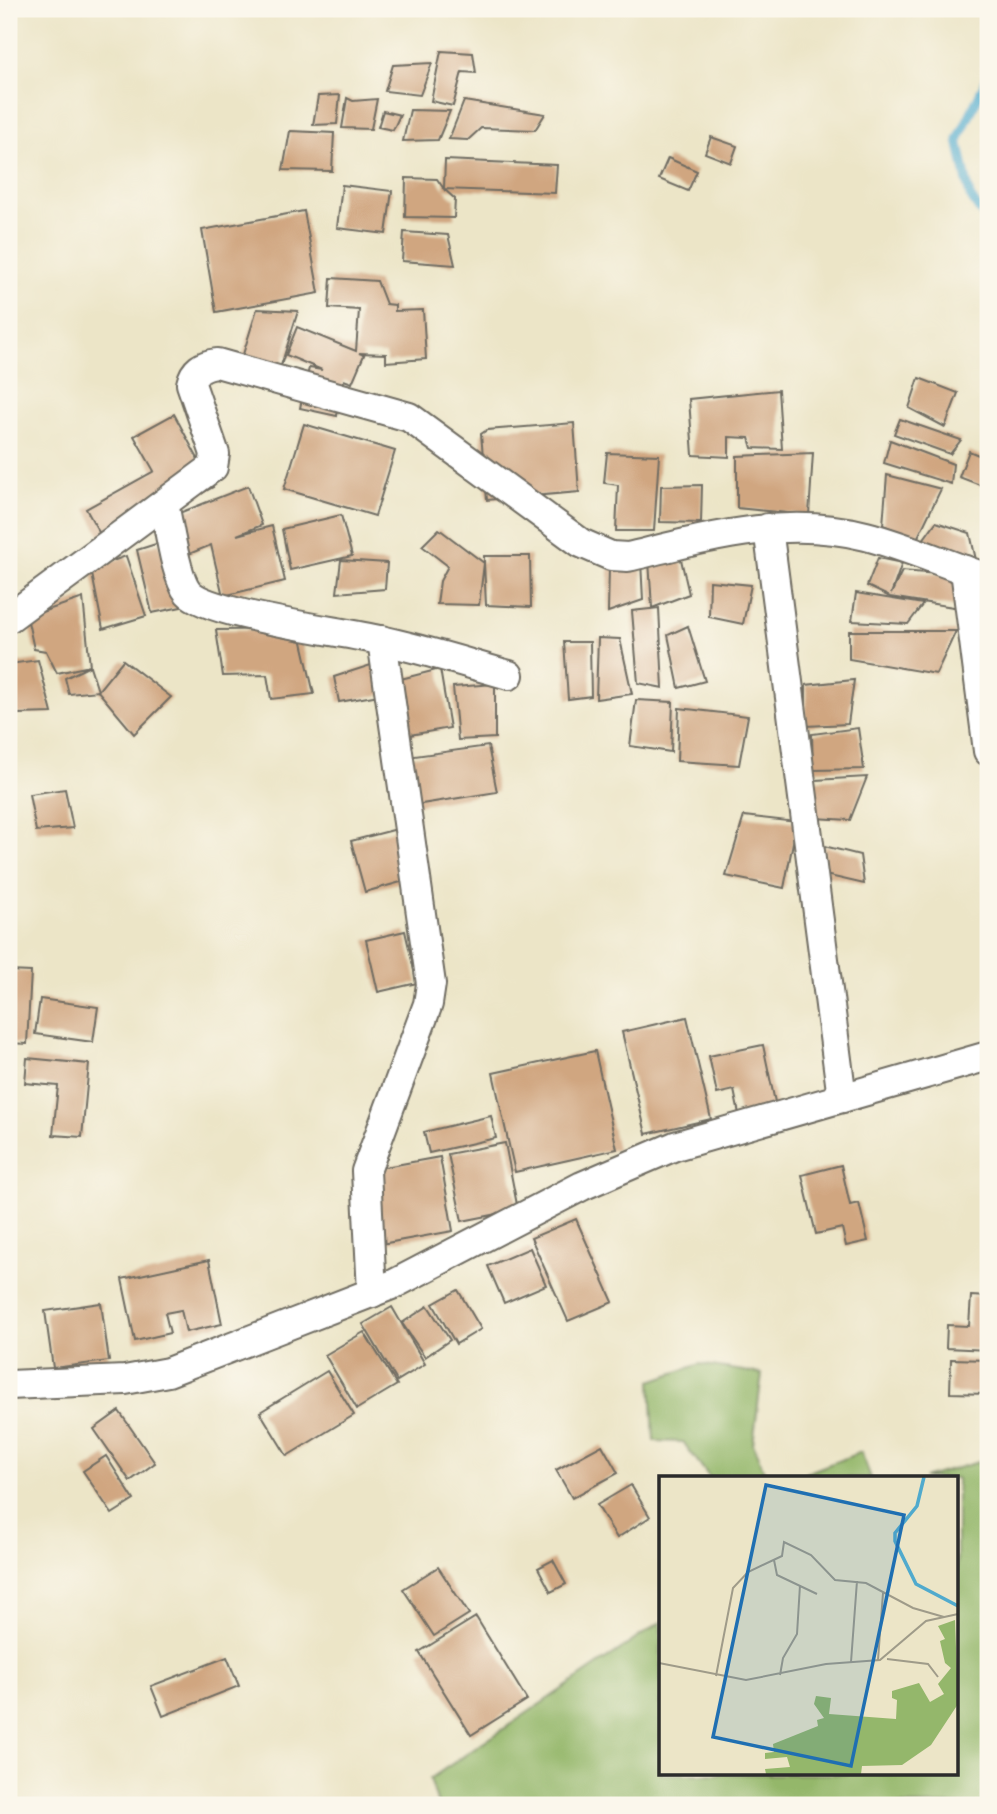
<svg xmlns="http://www.w3.org/2000/svg" width="997" height="1814" viewBox="0 0 997 1814" font-family="Vollkorn,serif">
  <style>
    .forest { fill: #94b76b; stroke: #60714b; stroke-width: 2 }
    .lines { fill: none; stroke-linecap: round; stroke-linejoin: round }
    .stream { stroke: #50aacd; stroke-width: 9 }
    .building { fill: #d0a680 }
    .street-casing { stroke: #6f6c62; stroke-width: 32 }
    .street { stroke: #fff; stroke-width: 28 }
    .inset-river { fill: none; stroke: #50aacd; stroke-width: 3.5 }
    .inset-road { fill: none; stroke: #9f9b89; stroke-width: 2 }
    .view { fill: #1f6fb2; fill-opacity: 0.15; stroke: #1f6fb2; stroke-width: 3.5 }
    .inset-edge { fill: none; stroke: #2b2b2b; stroke-width: 3.5 }
  </style>
  <rect width="100%" height="100%" fill="#fbf7ec"/>
  <filter id="ink" filterUnits="userSpaceOnUse"><feTurbulence type="fractalNoise" baseFrequency=".0143" numOctaves="2"/><feDisplacementMap in="SourceGraphic" scale="14" xChannelSelector="R" yChannelSelector="G"/><feConvolveMatrix kernelMatrix="1 2 1 2 8 2 1 2 1" color-interpolation-filters="sRGB"/></filter>
  <filter id="wash" filterUnits="userSpaceOnUse"><feTurbulence type="fractalNoise" baseFrequency=".00686" numOctaves="4" result="noise"/><feDisplacementMap in="SourceGraphic" scale="28" xChannelSelector="R" yChannelSelector="G"/><feGaussianBlur stdDeviation="1.57" result="paint"/><feColorMatrix in="noise" values="0 0 0 0 0 0 0 0 0 0 0 0 0 0 0 0 0 1.4 0 .05"/><feComposite in="paint" operator="in"/></filter>
  <g filter="url(#wash)">
    <rect width="100%" height="100%" fill="#ece5c7"/>
    <g class="forest">
      <polygon points="700,1364 762,1374 753,1444 767,1478 710,1478 683,1442 654,1441 651,1381"/>
      <polygon points="861,1452 871,1478 793,1478"/>
      <polygon points="988,1459 988,1805 438,1805 430,1779 661,1622 661,1774 957,1774 957,1478 924,1478"/>
    </g>
    <g class="lines">
      <polyline class="stream" points="988,76 958,140 970,196 988,223"/>
    </g>
    <g id="blocks">
      <g class="building">
        <polygon points="441,51 473,53 476,73 462,72 453,106 431,101"/>
        <polygon points="432,63 420,95 385,91 393,65"/>
        <polygon points="340,95 337,124 313,125 318,96"/>
        <polygon points="347,98 353,101 377,99 371,129 342,128"/>
        <polygon points="464,101 545,114 535,130 481,128 468,140 449,139"/>
        <polygon points="410,110 450,111 438,140 403,141"/>
        <polygon points="383,111 400,115 393,130 378,127"/>
        <polygon points="290,131 334,133 332,171 283,170"/>
        <polygon points="711,137 737,146 731,163 705,153"/>
        <polygon points="668,158 697,171 688,191 659,179"/>
        <polygon points="445,160 557,165 555,193 444,189 455,199 454,218 405,217 406,178 437,179 444,189"/>
        <polygon points="342,185 392,191 386,234 337,228"/>
        <polygon points="304,211 319,293 216,312 202,230"/>
        <polygon points="404,232 448,235 455,265 402,261"/>
        <polygon points="331,278 377,281 386,304 395,305 395,311 423,310 426,359 386,362 386,354 359,353 364,355 352,383 344,380 337,416 300,408 309,368 322,370 286,355 297,327 356,351 359,310 329,308"/>
        <polygon points="257,309 298,311 274,388 236,377"/>
        <polygon points="919,378 958,393 945,427 909,408"/>
        <polygon points="778,390 782,449 752,448 749,438 729,437 729,457 693,455 689,399"/>
        <polygon points="174,414 213,487 106,545 86,509 154,471 134,436"/>
        <polygon points="900,419 961,440 950,454 894,434"/>
        <polygon points="574,423 579,492 487,500 481,434 487,430"/>
        <polygon points="304,424 395,451 375,516 284,489"/>
        <polygon points="890,440 953,464 951,484 884,463"/>
        <polygon points="969,451 988,459 988,488 959,477"/>
        <polygon points="607,453 659,455 654,531 616,531 618,485 604,483"/>
        <polygon points="813,453 809,515 737,508 737,456"/>
        <polygon points="887,475 941,489 917,539 883,525"/>
        <polygon points="702,485 701,523 660,522 661,486"/>
        <polygon points="248,486 262,525 237,535 272,526 285,581 223,596 211,545 189,554 174,515"/>
        <polygon points="341,515 352,556 290,570 282,529"/>
        <polygon points="936,522 970,533 976,560 923,540"/>
        <polygon points="439,529 484,563 484,556 530,556 531,607 486,605 484,563 479,605 437,604 440,581 448,566 422,546"/>
        <polygon points="159,543 186,606 152,613 137,550"/>
        <polygon points="680,555 689,594 652,608 649,560"/>
        <polygon points="126,556 146,616 103,629 91,569"/>
        <polygon points="878,558 902,563 891,594 902,571 961,576 960,608 890,597 867,586"/>
        <polygon points="341,560 387,563 385,589 337,593"/>
        <polygon points="641,561 643,600 608,612 609,567"/>
        <polygon points="710,581 751,585 743,624 709,617"/>
        <polygon points="856,593 923,604 908,624 852,621"/>
        <polygon points="83,598 90,666 98,691 123,660 171,697 134,734 98,691 69,694 65,678 90,666 57,673 46,651 34,649 27,617"/>
        <polygon points="659,608 663,688 638,683 632,611"/>
        <polygon points="688,626 705,681 679,688 668,635"/>
        <polygon points="299,629 314,694 271,699 267,675 223,676 216,630"/>
        <polygon points="849,631 956,631 936,674 849,659"/>
        <polygon points="598,638 620,639 632,694 596,699"/>
        <polygon points="564,642 590,642 591,696 568,699"/>
        <polygon points="38,660 52,713 17,714 9,683 9,664"/>
        <polygon points="380,662 385,694 339,702 334,677"/>
        <polygon points="440,669 450,728 398,737 389,682"/>
        <polygon points="854,680 848,724 806,726 806,685"/>
        <polygon points="495,684 495,738 458,740 453,687"/>
        <polygon points="636,700 673,702 671,752 630,746"/>
        <polygon points="679,708 748,716 739,765 677,761"/>
        <polygon points="858,728 864,769 813,770 812,734"/>
        <polygon points="488,746 497,792 415,805 407,757"/>
        <polygon points="867,777 850,820 815,818 815,780"/>
        <polygon points="65,789 73,828 36,831 29,794"/>
        <polygon points="744,816 797,822 784,888 726,876"/>
        <polygon points="397,829 408,880 365,892 351,841"/>
        <polygon points="824,846 860,855 864,884 825,875"/>
        <polygon points="405,931 417,983 378,992 366,940"/>
        <polygon points="9,971 31,972 27,1044 9,1043"/>
        <polygon points="40,999 98,1007 93,1042 35,1034"/>
        <polygon points="687,1017 711,1119 646,1134 622,1032"/>
        <polygon points="763,1045 776,1107 739,1114 734,1090 717,1094 709,1056"/>
        <polygon points="595,1051 617,1149 515,1172 493,1073"/>
        <polygon points="27,1058 89,1064 82,1137 53,1135 58,1086 25,1083"/>
        <polygon points="491,1116 496,1138 429,1153 424,1132"/>
        <polygon points="505,1143 518,1210 462,1221 448,1154"/>
        <polygon points="440,1157 453,1231 381,1244 368,1170"/>
        <polygon points="841,1165 850,1205 859,1203 868,1241 846,1246 842,1228 816,1234 802,1175"/>
        <polygon points="576,1219 613,1302 568,1321 531,1238"/>
        <polygon points="530,1248 546,1285 504,1303 488,1266"/>
        <polygon points="209,1260 222,1324 186,1332 181,1310 165,1313 170,1333 135,1341 122,1279"/>
        <polygon points="458,1290 481,1329 456,1344 433,1304"/>
        <polygon points="971,1296 988,1297 988,1350 946,1348 947,1325 969,1326"/>
        <polygon points="101,1303 109,1361 53,1368 45,1311"/>
        <polygon points="428,1306 450,1340 425,1357 402,1323"/>
        <polygon points="392,1307 425,1364 397,1381 363,1324"/>
        <polygon points="364,1332 397,1385 357,1409 325,1355"/>
        <polygon points="951,1359 988,1360 988,1394 950,1393"/>
        <polygon points="327,1371 354,1415 287,1456 260,1412"/>
        <polygon points="119,1411 155,1463 130,1481 94,1429"/>
        <polygon points="602,1445 618,1473 572,1498 556,1470"/>
        <polygon points="106,1456 134,1500 112,1514 83,1471"/>
        <polygon points="631,1485 650,1517 617,1538 597,1505"/>
        <polygon points="553,1560 566,1584 551,1592 538,1568"/>
        <polygon points="438,1567 469,1614 434,1636 403,1589"/>
        <polygon points="476,1617 527,1700 471,1735 419,1652"/>
        <polygon points="227,1657 239,1686 163,1716 151,1686"/>
      </g>
    </g>
  </g>
  <g filter="url(#ink)">
    <use href="#blocks" fill-opacity="0" stroke="#6f6c62" stroke-width="2"/>
    <g class="lines">
      <defs>
        <g id="street">
          <path d="M164 504C169 525 175 576 188 592 208 615 342 631 379 640 423 649 466 663 509 675"/>
          <polyline points="768,528 842,1098"/>
          <polyline points="965,570 988,751"/>
          <path d="M9 618 213 467 215 454 191 384C194 370 202 365 217 363L409 417 581 543 611 556 628 557C707 538 784 515 866 536 908 547 947 565 988 578"/>
          <polyline points="372,1293 366,1171 428,1004 431,984 382,640"/>
          <polyline points="9,1385 125,1380 168,1372 394,1284 582,1186 675,1146 988,1056"/>
        </g>
      </defs>
      <use href="#street" class="street-casing"/>
      <use href="#street" class="street"/>
    </g>
  </g>
  <g transform="translate(659 1476)">
    <rect width="299" height="299" fill="#ece5c7"/>
    <path d="M296 144 299 228 272 269 243 289 203 290 202 298H107L106 293 131 291 128 281 106 283V277L115 276 114 268 159 250 158 244 165 242 155 228 157 220 172 222 170 238 237 243 238 224 233 222V215L260 207 271 226 285 218 279 208 292 192 286 187 281 165 286 163 279 150Z" fill="#94b76b"/>
    <path class="inset-river" d="M265 1 258 30 236 57V65L257 108 299 130"/>
    <path class="inset-road" d="M115 84 118 99 158 118M228 183 269 188 279 201M219 184 224 117M192 186 198 105M0 187 87 204 167 188 221 184 267 145 299 138M121 199 124 182 138 158 141 109M57 200 74 112 89 96 123 80 125 66 152 79 176 104 207 107 254 132 285 141"/>
    <path class="view" d="M107 9 245 39 192 290 54 261Z"/>
    <rect width="299" height="299" class="inset-edge"/>
  </g>
  <rect width="997" height="1814" fill="none" stroke="#fbf7ec" stroke-width="35"/>
</svg>
